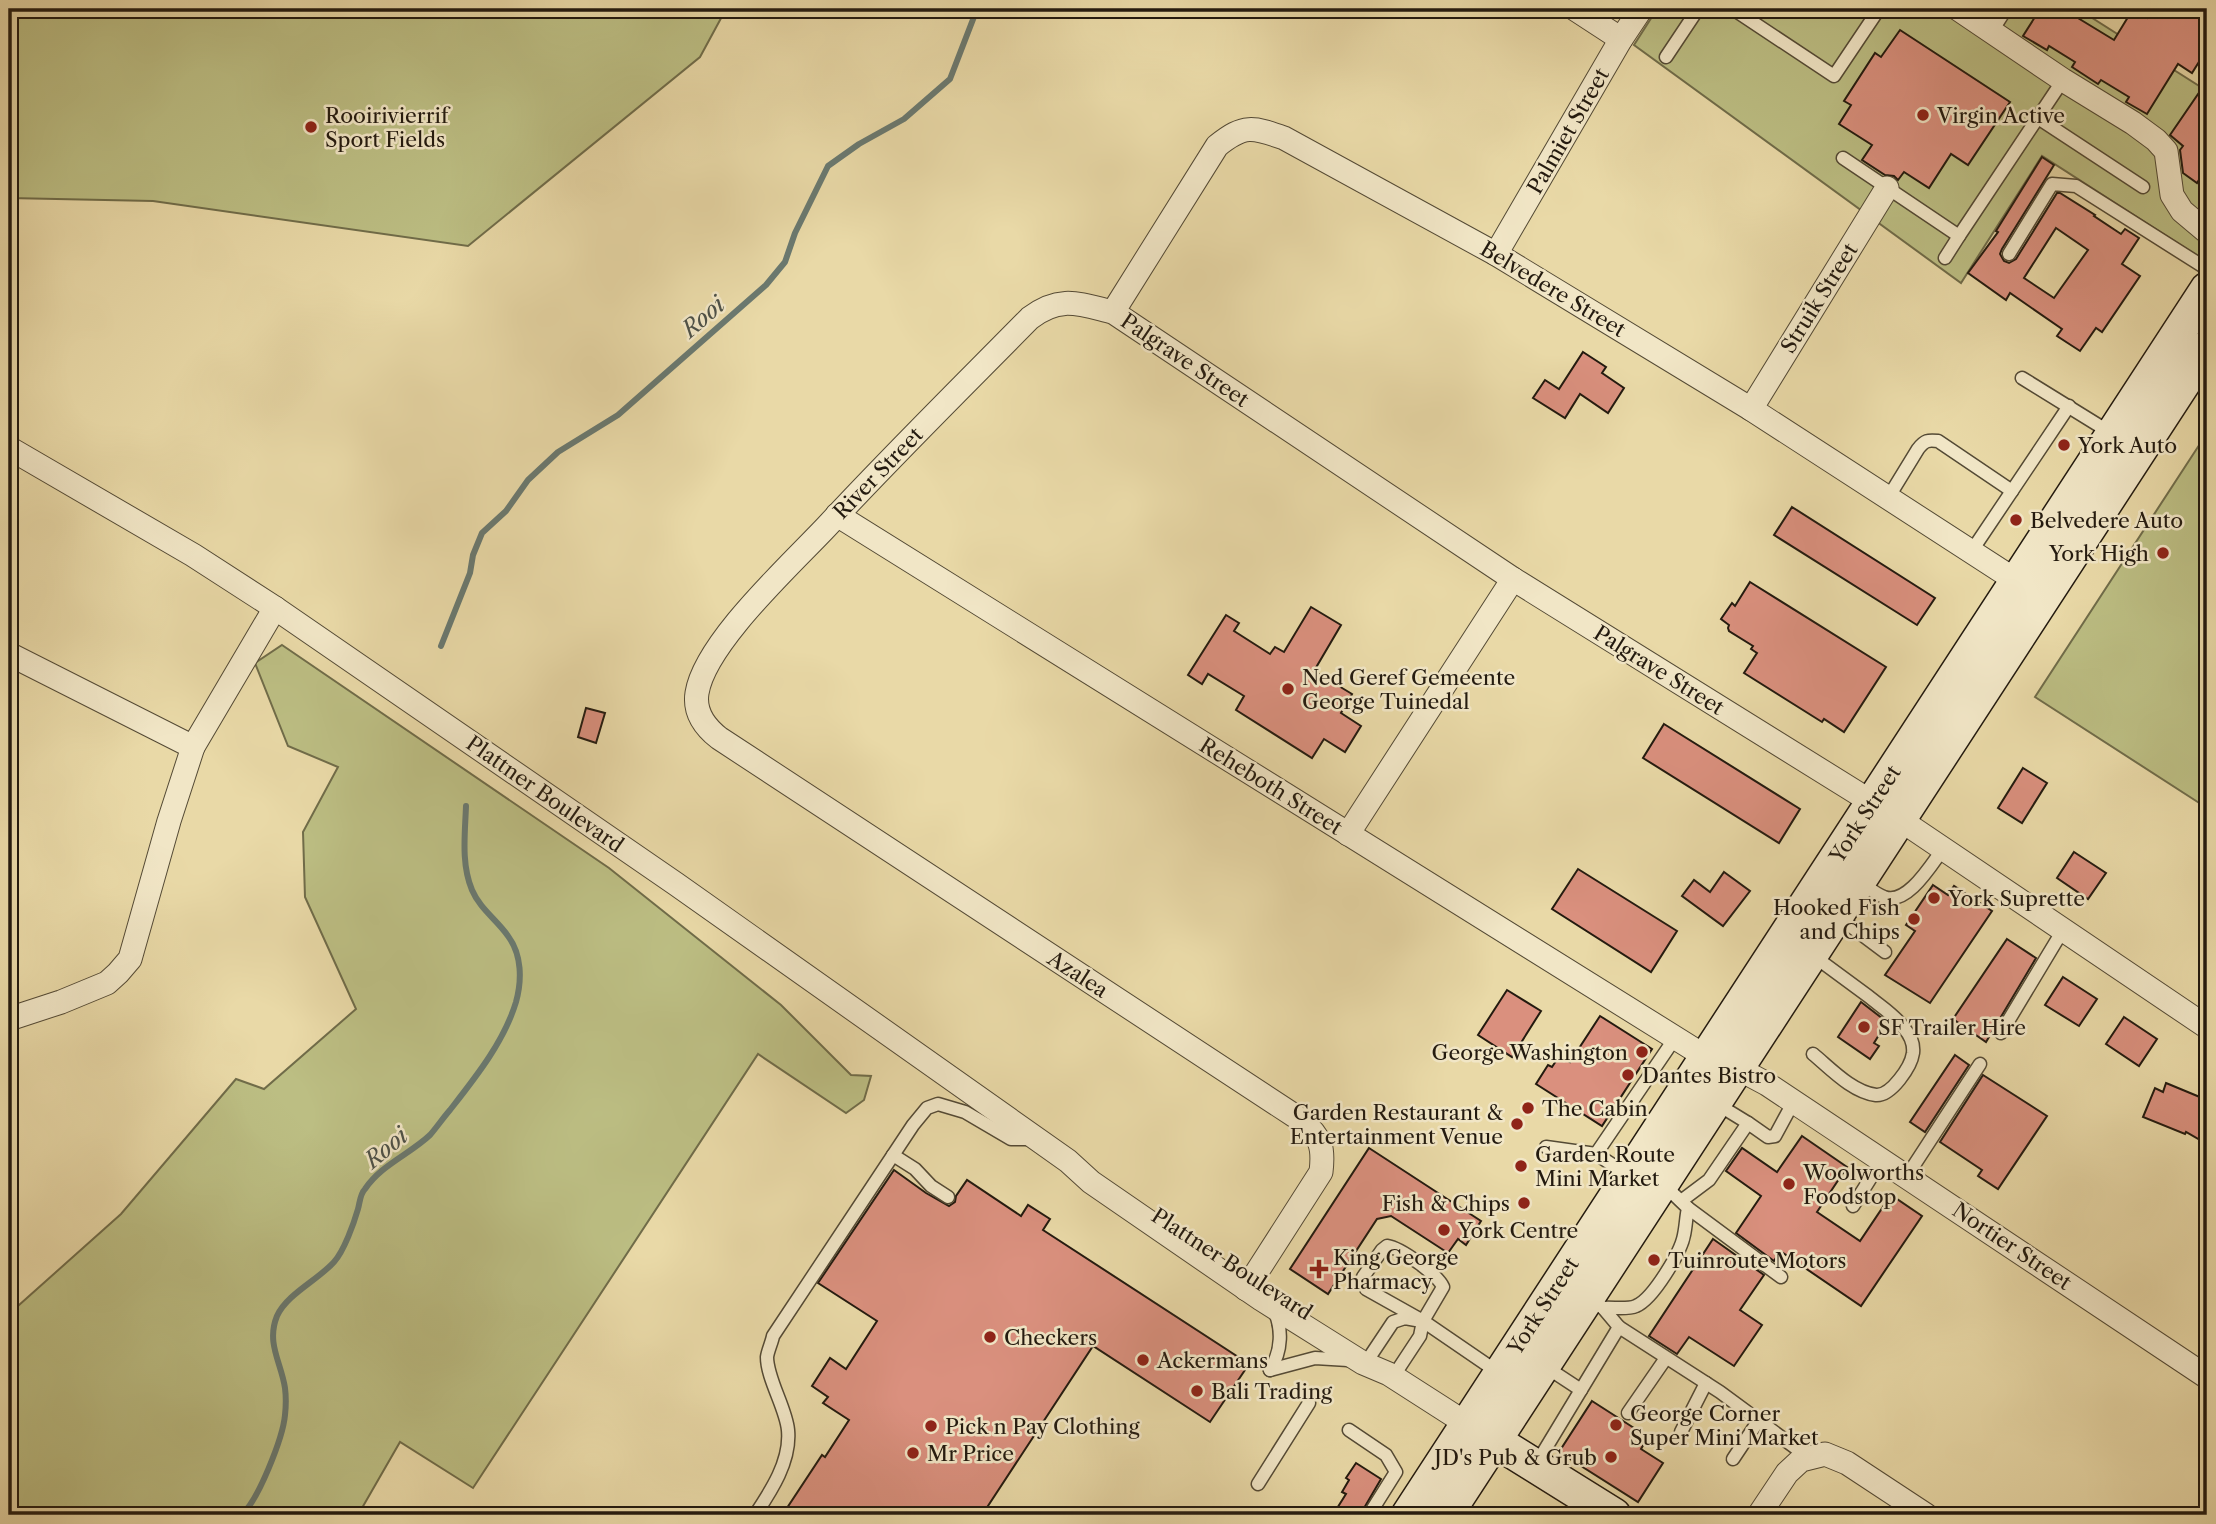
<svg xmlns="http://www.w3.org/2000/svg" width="2216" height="1524" viewBox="0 0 2216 1524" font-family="'Libre Caslon Text',serif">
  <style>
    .green { fill: #bcbe83; stroke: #706c49; stroke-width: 2 }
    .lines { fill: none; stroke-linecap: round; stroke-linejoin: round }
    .stream { stroke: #6a7970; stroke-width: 6 }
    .building { fill: #da907e; stroke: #231a0f; stroke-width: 2; fill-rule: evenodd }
    .lane-casing { stroke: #544a35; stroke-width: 15 }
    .street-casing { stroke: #544a35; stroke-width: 25 }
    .secondary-casing { stroke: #231a0f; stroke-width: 36 }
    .lane { stroke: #f1e6c6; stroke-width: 12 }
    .street { stroke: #f1e6c6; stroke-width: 23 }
    .secondary { stroke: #f1e6c6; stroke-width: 33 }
    .poi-dot { fill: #8f2418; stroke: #f1e6c6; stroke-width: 2.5 }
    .labels { text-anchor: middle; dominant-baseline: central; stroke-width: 5; stroke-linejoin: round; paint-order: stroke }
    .poi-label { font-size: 21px; fill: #231a0f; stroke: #f1e6c6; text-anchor: start }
    .street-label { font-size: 21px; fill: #231a0f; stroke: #f1e6c6 }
    .water-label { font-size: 23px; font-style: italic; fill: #4d5148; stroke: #f1e6c6 }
  </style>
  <rect width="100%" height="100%" fill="#e9d9a7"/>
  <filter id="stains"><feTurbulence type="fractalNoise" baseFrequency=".00286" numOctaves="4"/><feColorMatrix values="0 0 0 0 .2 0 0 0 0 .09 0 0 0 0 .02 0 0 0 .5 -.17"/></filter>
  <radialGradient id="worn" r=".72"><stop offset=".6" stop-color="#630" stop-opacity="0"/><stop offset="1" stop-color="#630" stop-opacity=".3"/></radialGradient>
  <g class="green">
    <polygon points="9,9 726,9 700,57 468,246 153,201 9,198"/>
    <polygon points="1657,9 2078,9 2207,91 2207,245 2199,257 2042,156 1961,283 1634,45"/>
    <polygon points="2207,433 2207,808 2035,697"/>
    <polygon points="282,645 609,868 781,1005 851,1075 871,1076 864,1100 846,1113 758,1054 473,1488 400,1442 358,1515 9,1515 9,1314 121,1214 236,1079 264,1089 356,1009 305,897 303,832 338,767 288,746 255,663"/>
  </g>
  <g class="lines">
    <g class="stream">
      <polyline points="441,646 470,573 473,555 482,533 506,511 528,480 558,452 618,415 766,285 785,262 795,233 828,166 859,144 904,119 950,79 977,9"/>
      <path d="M241 1515C258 1502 283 1437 285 1415 286 1406 286 1396 285 1388 281 1362 266 1343 277 1316 287 1294 318 1280 334 1262 344 1251 354 1223 358 1209 360 1202 360 1194 365 1189 381 1165 410 1154 430 1135 437 1127 443 1118 450 1110 475 1078 504 1042 516 1002 522 980 522 955 508 936 497 920 480 909 472 890 461 864 465 834 466 806"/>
    </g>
  </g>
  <g class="building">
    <polygon points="2040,9 2063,9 2114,40 2133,9 2147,18 2153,9 2193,9 2207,18 2207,49 2192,73 2178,64 2147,114 2126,102 2129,97 2101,80 2098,84 2072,67 2075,62 2049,46 2047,50 2023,36"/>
    <polygon points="1900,30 2010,102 1968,165 1951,154 1929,188 1904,172 1898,180 1894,176 1885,175 1862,160 1872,145 1839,124 1851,105 1844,101 1875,53 1881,57"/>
    <polygon points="2207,81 2207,167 2197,183 2183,173 2180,150 2183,146 2170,135"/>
    <path d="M2042 157 2054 165 2002 249 2000 254 2004 261 2009 263 2016 259 2057 193H2060L2095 215 2094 216 2121 234 2125 229 2139 238 2122 264 2140 276 2102 332 2096 328 2080 351 2057 336 2062 329 2010 293 2006 300 1968 273 1998 232 1996 231ZM2056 228 2088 250 2054 298 2024 278Z"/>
    <polygon points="1583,352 1606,367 1602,373 1624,388 1608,413 1580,394 1565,418 1533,398 1545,380 1559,389"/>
    <polygon points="1792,507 1935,598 1917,625 1774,535"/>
    <polygon points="1750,582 1886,667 1844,732 1824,719 1822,722 1744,673 1757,653 1751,649 1753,646 1729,631 1728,628 1729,625 1721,619 1732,603 1735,606"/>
    <polygon points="1311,607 1341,625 1314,671 1352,694 1341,713 1361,726 1345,752 1324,739 1312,758 1236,710 1244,696 1208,674 1202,684 1188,675 1226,615 1239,623 1234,631 1270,654 1275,647 1284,652"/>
    <polygon points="586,708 605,713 596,743 578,737"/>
    <polygon points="1664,724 1800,809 1779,843 1643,758"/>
    <polygon points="2023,768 2047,783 2022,823 1998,808"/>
    <polygon points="2074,852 2106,873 2088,899 2057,878"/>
    <polygon points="1578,869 1677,931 1651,972 1552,909"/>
    <polygon points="1724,872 1750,891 1723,926 1682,896 1694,880 1710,892"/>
    <polygon points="1933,885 1948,895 1954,886 1992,911 1930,1003 1885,975 1915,931 1906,925"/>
    <polygon points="2007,939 2036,958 1986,1042 1953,1019"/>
    <polygon points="2063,977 2097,999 2079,1026 2045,1005"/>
    <polygon points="1507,990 1541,1011 1512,1057 1478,1035"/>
    <polygon points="1861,1002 1887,1022 1874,1043 1879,1046 1870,1059 1838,1037"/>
    <polygon points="1600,1016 1652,1049 1602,1126 1536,1084 1548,1065 1552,1067 1560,1055 1570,1062"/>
    <polygon points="2124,1017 2157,1039 2139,1066 2106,1044"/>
    <polygon points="1955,1055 1969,1065 1925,1132 1910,1122"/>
    <polygon points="1983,1075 2047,1116 1998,1189 1978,1176 1982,1170 1940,1142"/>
    <polygon points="2166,1083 2207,1100 2207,1144 2186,1132 2185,1134 2143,1117 2155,1088 2163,1092"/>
    <polygon points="1802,1136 1847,1167 1817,1212 1860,1241 1891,1195 1922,1216 1861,1306 1780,1251 1774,1261 1736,1233 1761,1196 1726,1171 1742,1148 1777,1172"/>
    <polygon points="1369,1148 1481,1221 1466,1245 1458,1239 1448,1253 1391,1216 1377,1219 1328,1294 1290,1269"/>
    <polygon points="894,1170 926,1193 949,1206 955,1202 956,1196 967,1180 1021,1216 1028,1205 1050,1219 1043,1230 1249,1364 1210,1422 1093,1346 982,1515 798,1515 787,1508 822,1455 825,1457 849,1420 823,1403 828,1397 812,1386 830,1358 846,1369 877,1321 818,1283"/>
    <polygon points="1713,1239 1764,1275 1740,1310 1762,1325 1734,1366 1689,1337 1677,1354 1649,1336"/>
    <polygon points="1592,1401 1648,1437 1641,1449 1663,1463 1638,1502 1559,1452"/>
    <polygon points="1356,1463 1381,1479 1360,1515 1344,1515 1336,1510 1346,1494 1342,1492 1349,1480 1346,1478"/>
  </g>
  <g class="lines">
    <defs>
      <g id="lane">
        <polyline points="1733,9 1834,76 1879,9"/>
        <polyline points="1992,31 2006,9"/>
        <polyline points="1666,57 1698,9"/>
        <polyline points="2038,118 2143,187"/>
        <polyline points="1843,158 1959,236 2063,80"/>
        <polyline points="2009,254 2052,184 2076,186 2207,269"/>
        <polyline points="1945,258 1959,236"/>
        <polyline points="2022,378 2111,433"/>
        <path d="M1888 498 1918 449C1925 440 1928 440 1938 441L2012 491"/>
        <polyline points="1971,552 2069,406"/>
        <path d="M1859 881C1867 886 1875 894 1884 897 1907 906 1931 865 1943 849"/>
        <polyline points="1837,916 1885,952"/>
        <path d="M1811 954C1830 968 1849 982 1868 996 1880 1006 1895 1015 1904 1028 1910 1035 1914 1044 1913 1053 1911 1067 1891 1096 1876 1095 1852 1092 1830 1068 1813 1054"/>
        <polyline points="2001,1033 2063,930"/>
        <polyline points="1748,1123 1768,1137 1775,1136 1794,1101"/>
        <polyline points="1546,1147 1596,1154 1628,1175"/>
        <polyline points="1596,1154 1675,1038"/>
        <polyline points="893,1155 915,1169 931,1186 948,1197"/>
        <polyline points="1907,1176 1980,1064"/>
        <polyline points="1681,1201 1709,1180 1748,1123 1717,1104"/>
        <polyline points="1853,1206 1882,1160"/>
        <polyline points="1688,1208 1781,1277"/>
        <polyline points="1589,1296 1603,1308 1619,1327 1720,1392 1808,1457"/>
        <path d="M1603 1308C1613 1307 1627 1310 1636 1306 1653 1299 1681 1252 1684 1235 1686 1226 1686 1217 1688 1208L1663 1184"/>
        <polyline points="1365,1364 1393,1322 1405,1318 1416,1320"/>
        <polyline points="1546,1367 1581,1390"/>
        <polyline points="1270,1370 1315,1358 1348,1360"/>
        <path d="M1270 1370C1282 1351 1283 1328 1273 1308"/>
        <path d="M1393 1377 1420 1336 1423 1321 1443 1287C1438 1275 1401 1248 1387 1246L1382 1250 1363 1277 1366 1289 1423 1321 1499 1373"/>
        <polyline points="1628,1413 1666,1358"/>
        <polyline points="1349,1430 1386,1455 1396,1472 1369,1515"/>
        <polyline points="1681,1432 1706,1383"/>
        <polyline points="1733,1459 1759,1420"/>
        <polyline points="1535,1466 1619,1327"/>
        <polyline points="1258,1484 1309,1403"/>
        <path d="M755 1515C771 1491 791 1461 788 1430 786 1408 767 1379 767 1357 768 1350 772 1342 773 1336L913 1125 927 1108 938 1104 965 1112 1011 1139H1032"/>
      </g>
      <g id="street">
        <polyline points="1575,9 1621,39"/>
        <polyline points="1958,9 2063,80 2133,123 2156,140 2166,151 2172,195 2182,211 2207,232"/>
        <polyline points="1496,254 1621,39 1641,9"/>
        <path d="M1113 312 1217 146C1244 124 1253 127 1284 138L1496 254 1751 409 2029 589"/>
        <polyline points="1751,409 1887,188"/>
        <polyline points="9,448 193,555 275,608 676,884 1068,1161 1091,1182 1261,1299 1363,1363 1389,1374 1467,1424"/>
        <polyline points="837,515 1706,1057 1737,1068 1767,1084 2207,1377"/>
        <polyline points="9,654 193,747"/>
        <polyline points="1348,834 1513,579"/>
        <polyline points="9,1019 61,1002 107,983 118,973 130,959 169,821 193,747 275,608"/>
        <path d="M1246 1289 1321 1172C1324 1147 1321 1137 1301 1120L719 738C705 727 694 712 697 693 705 642 794 562 830 523 895 453 963 386 1030 318 1060 295 1079 304 1113 312L1513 579 1899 819 2207 1027"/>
        <polyline points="1759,1515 1787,1473 1801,1460 1825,1454 1847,1463 1926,1515"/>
      </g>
      <g id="secondary">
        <polyline points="1476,1429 1614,1515"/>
        <polyline points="1408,1515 2207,289"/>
        <polyline points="1446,1515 2207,347"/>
      </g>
    </defs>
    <use href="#lane" class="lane-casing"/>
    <use href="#street" class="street-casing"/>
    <use href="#secondary" class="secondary-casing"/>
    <use href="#lane" class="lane"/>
    <use href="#street" class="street"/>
    <use href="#secondary" class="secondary"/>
  </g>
  <g class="poi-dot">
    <circle cx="1923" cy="115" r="7"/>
    <circle cx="311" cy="127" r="7"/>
    <circle cx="2064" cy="445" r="7"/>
    <circle cx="2016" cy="520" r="7"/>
    <circle cx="2163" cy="553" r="7"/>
    <circle cx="1288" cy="689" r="7"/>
    <circle cx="1934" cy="898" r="7"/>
    <circle cx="1914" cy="919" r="7"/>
    <circle cx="1864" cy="1027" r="7"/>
    <circle cx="1642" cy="1052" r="7"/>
    <circle cx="1628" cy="1075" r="7"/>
    <circle cx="1528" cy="1108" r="7"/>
    <circle cx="1517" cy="1124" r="7"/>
    <circle cx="1521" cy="1166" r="7"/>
    <circle cx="1789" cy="1184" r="7"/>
    <circle cx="1524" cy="1203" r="7"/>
    <circle cx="1444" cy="1230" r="7"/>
    <circle cx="1654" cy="1260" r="7"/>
    <path d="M1315.5 1258.5h7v7h7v7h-7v7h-7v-7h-7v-7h7z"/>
    <circle cx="990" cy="1337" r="7"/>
    <circle cx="1143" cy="1360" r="7"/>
    <circle cx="1197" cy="1391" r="7"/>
    <circle cx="1616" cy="1425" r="7"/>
    <circle cx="931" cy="1426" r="7"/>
    <circle cx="913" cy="1453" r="7"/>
    <circle cx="1611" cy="1457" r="7"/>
  </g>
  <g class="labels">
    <g class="poi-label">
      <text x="325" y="115">Rooirivierrif<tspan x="325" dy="24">Sport Fields</tspan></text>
      <text x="1937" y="115">Virgin Active</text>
      <text x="2078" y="445">York Auto</text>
      <text x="2030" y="520">Belvedere Auto</text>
      <text x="2149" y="553" text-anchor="end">York High</text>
      <text x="1302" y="677">Ned Geref Gemeente<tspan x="1302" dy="24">George Tuinedal</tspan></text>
      <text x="1948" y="898">York Suprette</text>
      <text x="1900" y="907" text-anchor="end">Hooked Fish<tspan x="1900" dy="24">and Chips</tspan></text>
      <text x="1878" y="1027">SF Trailer Hire</text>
      <text x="1628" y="1052" text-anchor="end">George Washington</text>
      <text x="1642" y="1075">Dantes Bistro</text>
      <text x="1542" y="1108">The Cabin</text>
      <text x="1503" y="1112" text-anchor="end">Garden Restaurant &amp;<tspan x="1503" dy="24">Entertainment Venue</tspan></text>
      <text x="1535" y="1154">Garden Route<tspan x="1535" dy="24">Mini Market</tspan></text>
      <text x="1803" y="1172">Woolworths<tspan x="1803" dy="24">Foodstop</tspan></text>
      <text x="1510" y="1203" text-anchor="end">Fish &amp; Chips</text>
      <text x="1458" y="1230">York Centre</text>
      <text x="1333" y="1257">King George<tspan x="1333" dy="24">Pharmacy</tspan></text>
      <text x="1668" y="1260">Tuinroute Motors</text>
      <text x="1004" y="1337">Checkers</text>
      <text x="1157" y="1360">Ackermans</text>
      <text x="1211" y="1391">Bali Trading</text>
      <text x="1630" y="1413">George Corner<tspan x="1630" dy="24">Super Mini Market</tspan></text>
      <text x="945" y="1426">Pick n Pay Clothing</text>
      <text x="927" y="1453">Mr Price</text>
      <text x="1597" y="1457" text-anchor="end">JD's Pub &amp; Grub</text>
    </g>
    <g class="street-label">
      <text transform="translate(1568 131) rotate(-60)">Palmiet Street</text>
      <text transform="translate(1553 289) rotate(31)">Belvedere Street</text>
      <text transform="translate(1819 298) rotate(-58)">Struik Street</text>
      <text transform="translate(1185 360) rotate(34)">Palgrave Street</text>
      <text transform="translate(878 473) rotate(-46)">River Street</text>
      <text transform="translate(1659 670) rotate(32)">Palgrave Street</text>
      <text transform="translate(1271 786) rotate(32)">Reheboth Street</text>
      <text transform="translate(545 794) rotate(35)">Plattner Boulevard</text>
      <text transform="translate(1865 814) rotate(-57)">York Street</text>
      <text transform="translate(1078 974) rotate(33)">Azalea</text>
      <text transform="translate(2012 1246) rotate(34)">Nortier Street</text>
      <text transform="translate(1232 1264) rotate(33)">Plattner Boulevard</text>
      <text transform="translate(1543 1306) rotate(-57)">York Street</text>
    </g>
    <g class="water-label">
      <text transform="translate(703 317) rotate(-41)">Rooi</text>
      <text transform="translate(386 1148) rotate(-40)">Rooi</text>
    </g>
  </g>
  <rect width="2216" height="1524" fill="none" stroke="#e9d9a7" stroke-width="35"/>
  <rect x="10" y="10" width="2195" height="1503" fill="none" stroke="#231a0f" stroke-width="3.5"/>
  <rect x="18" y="18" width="2181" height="1489" fill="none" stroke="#231a0f" stroke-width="2"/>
  <rect width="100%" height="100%" filter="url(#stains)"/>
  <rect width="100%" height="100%" fill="url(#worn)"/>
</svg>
